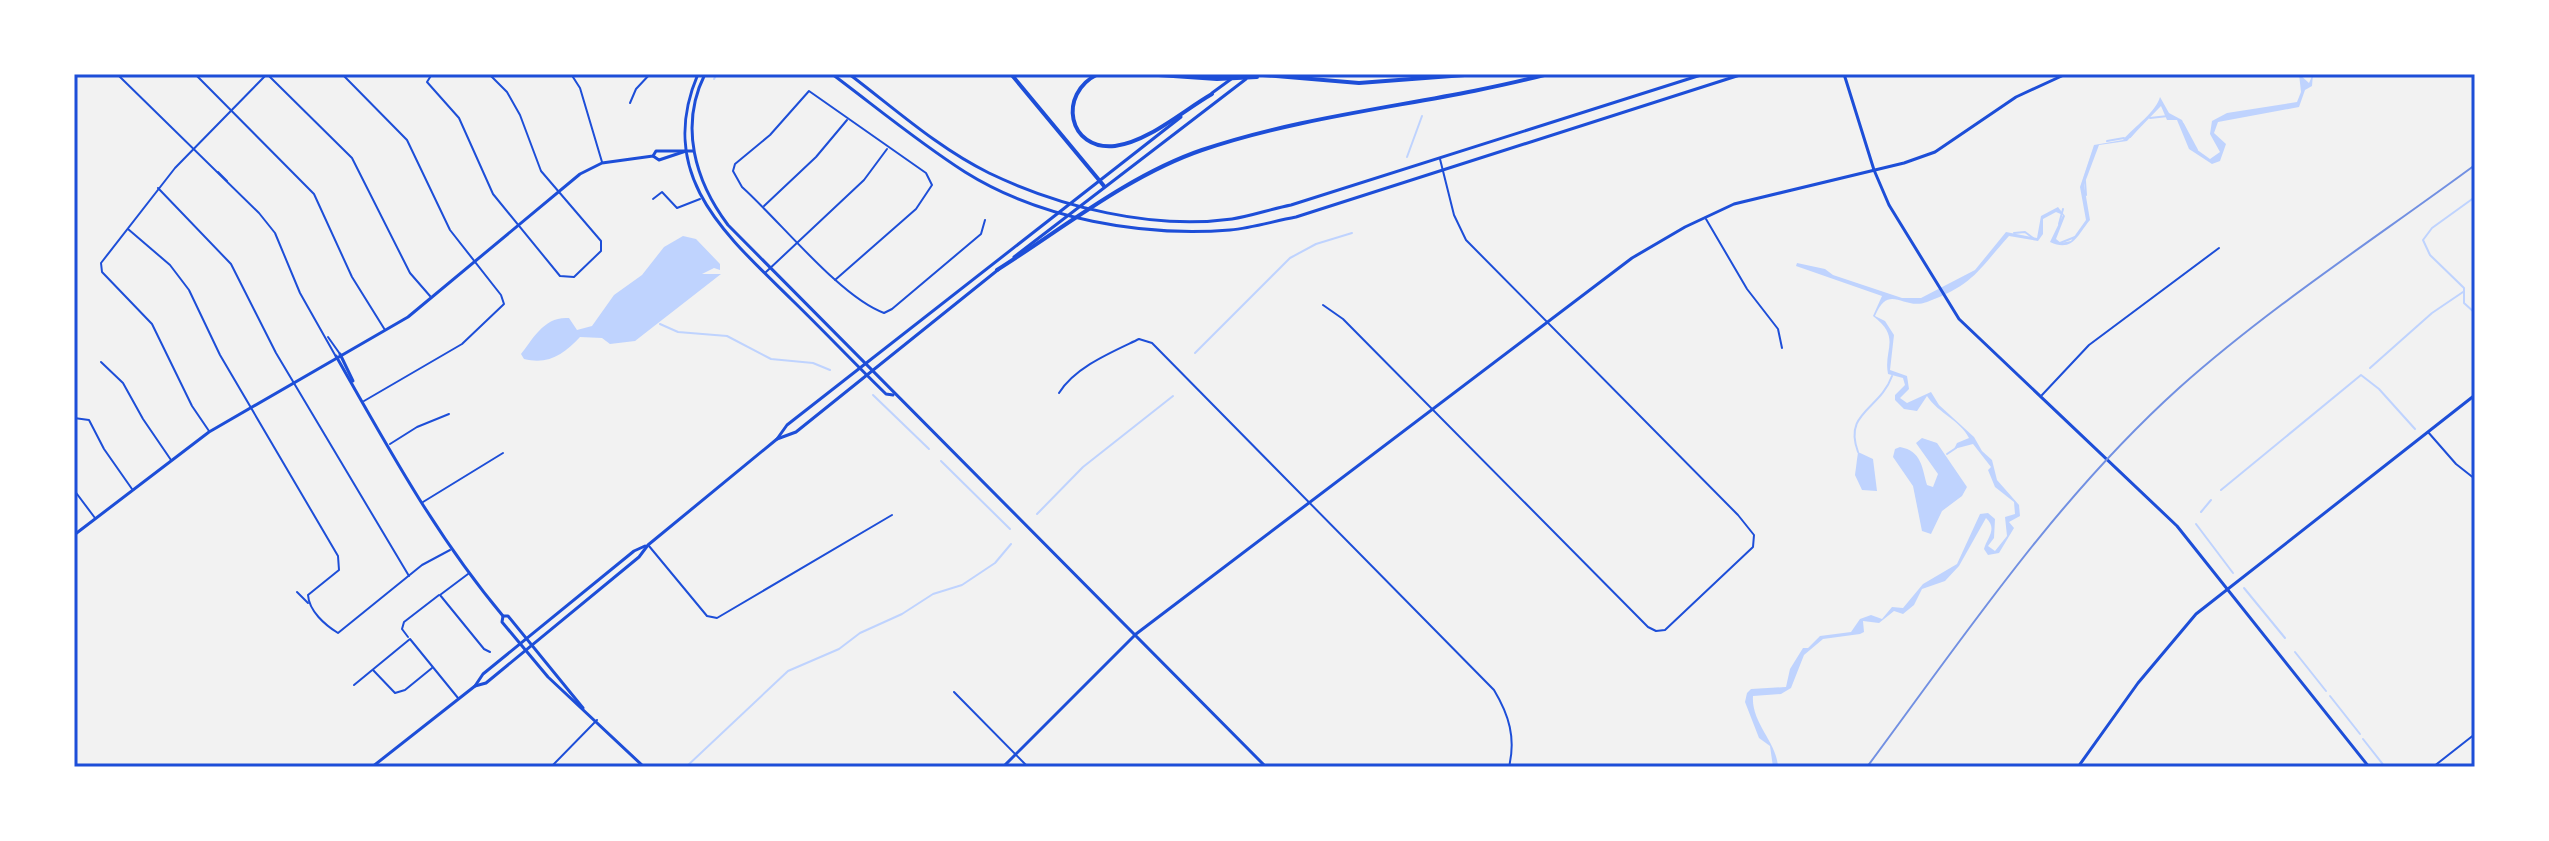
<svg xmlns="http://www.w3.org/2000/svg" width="2549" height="841" viewBox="0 0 2549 841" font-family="Roboto,sans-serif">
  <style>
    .water { fill: #bfd3fe }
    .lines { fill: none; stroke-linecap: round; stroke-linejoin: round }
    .stream { stroke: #bfd3fe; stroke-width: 2 }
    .minor { stroke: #1d4ed8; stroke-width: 2 }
    .tertiary { stroke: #1d4ed8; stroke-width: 3 }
    .secondary { stroke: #1d4ed8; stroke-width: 3 }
    .primary { stroke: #1d4ed8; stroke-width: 3 }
    .motorway { stroke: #1d4ed8; stroke-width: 4 }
    .rail { stroke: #7290e2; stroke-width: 2 }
    .neatline { fill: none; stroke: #1d4ed8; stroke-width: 3 }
  </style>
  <rect width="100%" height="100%" fill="#f2f2f2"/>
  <g class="water">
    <path d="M2299 74 2309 83 2313 74 2312 86 2305 90 2299 107 2218 122 2214 133 2226 144 2220 161 2212 164 2189 149 2177 120H2167L2161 106 2127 141 2099 145 2084 185 2090 220C2078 234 2073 253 2050 242L2063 215 2056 212 2043 219V234L2038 241 2009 236C1978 270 1975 284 1927 302 1903 311 1889 282 1875 316L1885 321 1894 335 1890 370 1907 376 1909 389 1900 398 1907 403 1931 392 1939 405 1974 437 1982 451 1992 460 1997 480 2019 505 2020 516 2009 522 2014 528 1999 553 1988 555 1984 549C1987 538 1998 529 1986 518L1959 566 1945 581 1922 589 1914 605 1903 614 1894 611 1879 623 1863 621 1864 632 1860 634 1823 639 1804 655 1791 688 1781 694 1753 696C1751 723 1777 742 1778 767H1773L1770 746 1759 738 1745 702 1747 693 1751 689 1786 687 1790 669 1803 648H1808L1820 636 1851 632 1860 619 1871 615 1882 619 1892 607 1903 608 1923 584 1957 564 1980 514 1988 513 1995 519 1994 538 1988 546 1995 551 2007 536 2005 517 2015 514 2014 502 1995 487 1988 470 1991 467 1973 444 1954 449 1957 443 1969 438C1960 420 1939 414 1927 396L1917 411 1904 409 1895 400V395L1905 385 1903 378 1888 374C1883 349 1902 338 1873 316L1882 296 1796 266 1797 263 1825 269 1833 275 1902 298H1921L1975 270 2006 232 2037 238 2041 216 2058 207 2065 216 2056 239 2061 243 2071 241 2086 220 2080 187 2094 145 2123 140C2135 126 2156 112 2160 97L2169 113 2182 120 2196 149 2210 159 2220 152 2210 134 2212 121 2227 113 2297 102 2301 92Z"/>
    <path d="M683 236 696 239 720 264V270L714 268 702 274H721L635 341 610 344 602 338 580 337C564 354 549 365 524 359L521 354C533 339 544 316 569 318L577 330 592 326 614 295 642 275 664 247Z"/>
    <path d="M1922 438 1937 443 1967 487 1962 496 1942 511 1931 534 1922 531 1913 486 1893 457 1895 449 1900 447C1922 451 1922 468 1927 485L1933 487 1938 474 1916 443Z"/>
    <polygon points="1858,452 1873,459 1877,491 1862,490 1855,475"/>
  </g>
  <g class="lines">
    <g class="stream">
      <polyline points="807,74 808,75"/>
      <polyline points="714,79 717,74"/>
      <polyline points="2150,118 2168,116"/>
      <polyline points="2183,124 2197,150"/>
      <polyline points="2130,137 2142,123"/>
      <polyline points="2107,141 2124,138"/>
      <polyline points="1407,157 1422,116"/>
      <polyline points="2085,181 2086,195"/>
      <polyline points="2475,197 2432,228 2423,240 2430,255 2464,288 2464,303 2475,313"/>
      <polyline points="2059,224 2063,209"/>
      <polyline points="2014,233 2025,232 2033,238"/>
      <polyline points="2060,243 2075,237"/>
      <polyline points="660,324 678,332 727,336 771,359 813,363 830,370"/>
      <polyline points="1195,353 1290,258 1316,244 1352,233"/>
      <polyline points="2370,368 2432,313 2463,292"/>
      <polyline points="873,395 929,449"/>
      <path d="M1858 452C1843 412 1880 410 1892 376"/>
      <polyline points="1947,454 1956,448"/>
      <polyline points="941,461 1010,529"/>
      <polyline points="2221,490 2361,375 2379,389 2415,429"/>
      <polyline points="2201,512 2211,500"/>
      <polyline points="1037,514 1083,467 1173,396"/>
      <polyline points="2196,524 2233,573"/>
      <polyline points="2244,588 2285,638"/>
      <polyline points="2295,652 2326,691"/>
      <polyline points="2330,696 2360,734"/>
      <polyline points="2363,739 2385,767"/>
      <polyline points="686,767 788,671 839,649 860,633 902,614 933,594 962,585 995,563 1011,544"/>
    </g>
    <g class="minor">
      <polyline points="117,74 259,213 275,233 300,293 335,355"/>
      <polyline points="195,74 314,194 352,277 385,330"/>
      <polyline points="342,74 407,140 450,230 501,295 504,304 462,344 364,401"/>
      <polyline points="432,74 427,82 459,118 493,194 560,276 574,277 601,251 601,241 541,171 520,115 507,92 489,74"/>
      <polyline points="571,74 580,88 602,162"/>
      <polyline points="268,75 352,158 410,273 430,296"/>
      <polyline points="630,103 636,89 650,74"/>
      <polyline points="218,172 227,181"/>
      <polyline points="158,188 231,264 276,353 409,576"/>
      <polyline points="653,199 662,192 677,208 700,199"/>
      <polyline points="764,206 816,157 847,120"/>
      <polyline points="1706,219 1747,289 1778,329 1782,348"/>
      <path d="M128 229 170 265 189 290 220 355 338 556 339 570 308 595C309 611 325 625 338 633L422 565 450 550"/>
      <polyline points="766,272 864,180 887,149"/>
      <path d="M835 280 916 209 932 185 926 173 809 91 770 135 735 164 733 171 742 187C780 221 840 297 884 313L892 309 981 234 985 220"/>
      <polyline points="1323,305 1343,319 1648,627 1656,631 1665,630 1753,547 1754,535 1738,515 1466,240 1454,215 1440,159"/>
      <polyline points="328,337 340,354"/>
      <polyline points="101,362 123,383 143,419 171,460"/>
      <path d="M1059 393C1075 367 1112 352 1139 339L1152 343 1494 690C1509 715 1516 738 1509 767"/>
      <polyline points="2042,395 2089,345 2219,248"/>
      <polyline points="74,418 89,420 104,449 132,489"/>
      <polyline points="209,431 192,406 152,324 102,272 101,263 175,168 267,74"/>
      <polyline points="2428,432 2456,464 2475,479"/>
      <polyline points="390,444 417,427 449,414"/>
      <polyline points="74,490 95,518"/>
      <polyline points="423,502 503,453"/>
      <polyline points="649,546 707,616 717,618 892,515"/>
      <polyline points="468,574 440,595 484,649 490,652"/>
      <polyline points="297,592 308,603"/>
      <polyline points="408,637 402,629 404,622 439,595"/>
      <polyline points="373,670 395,693 405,690 432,668"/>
      <polyline points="354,685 410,639 458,698"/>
      <polyline points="954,692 1028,767"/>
      <polyline points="551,767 597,720"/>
      <polyline points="2433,767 2475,734"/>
    </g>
    <g class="tertiary">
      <polyline points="1844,74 1874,170 1889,205 1959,319 2177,526 2369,767"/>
      <polyline points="653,156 659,160 686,151"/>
      <polyline points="340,354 353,381"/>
      <path d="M336 356C387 446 436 536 503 616H508L583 708"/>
      <polyline points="74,535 209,432 408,317 580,174 602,163 653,156 656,151 693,151"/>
      <polyline points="503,616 502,622 548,677 644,767"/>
      <polyline points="1003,767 1136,634 1632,258 1685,227 1734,204 1904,163 1935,152 2016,97 2066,74"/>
      <polyline points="2078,767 2138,683 2196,614 2475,395"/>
    </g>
    <g class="secondary">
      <path d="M698 74C655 175 725 234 791 299 823 330 854 363 886 394L893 395"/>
      <path d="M705 74C679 126 695 181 728 225L1266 767"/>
      <polyline points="1212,93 1238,74"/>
      <polyline points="1014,257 1246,79"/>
      <polyline points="777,439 796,432 999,269"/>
      <polyline points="475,686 486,683 639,557 648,545 777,439 787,425 1181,117"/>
      <polyline points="372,767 475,686 483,674 634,551 645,546"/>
    </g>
    <g class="primary">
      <path d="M832 74C876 107 918 142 965 172 1040 219 1142 237 1230 230 1252 228 1274 221 1296 217L1743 74"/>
      <path d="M849 74C894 108 938 148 989 173 1060 207 1152 230 1232 219 1251 216 1271 209 1291 205L1704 74"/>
    </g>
    <g class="motorway">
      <polyline points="1011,74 1104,186"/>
      <path d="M1098 74C1057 94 1068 151 1115 146 1148 142 1184 110 1212 94"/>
      <polyline points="1144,74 1217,79 1257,77"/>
      <polyline points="1251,74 1359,83 1478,74"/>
      <path d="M997 270C1062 229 1129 175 1202 150 1314 112 1435 104 1548 74"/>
    </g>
    <path class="rail" d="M1867 767C1965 635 2056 499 2179 388 2271 306 2376 238 2475 165"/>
  </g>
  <rect width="2549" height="841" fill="none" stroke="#ffffff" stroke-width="152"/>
  <rect x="76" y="76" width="2397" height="689" class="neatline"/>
</svg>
